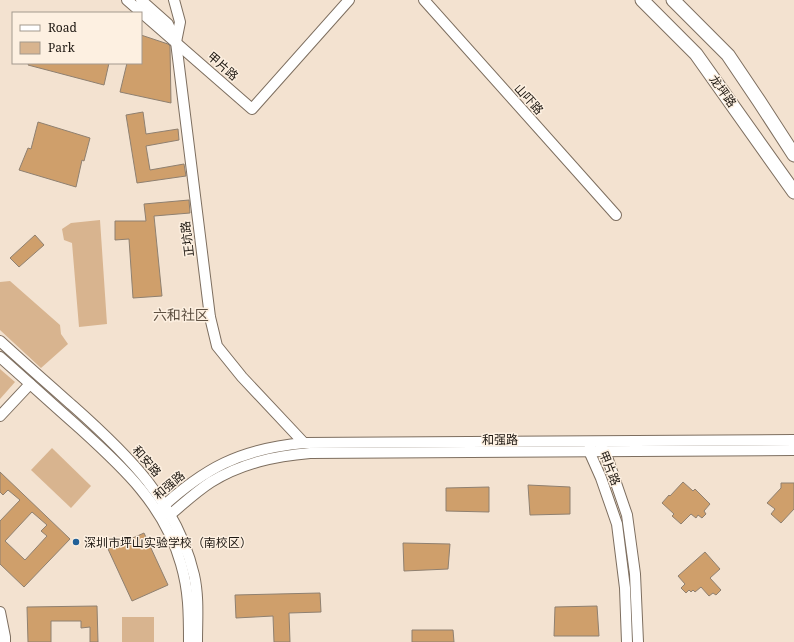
<svg xmlns="http://www.w3.org/2000/svg" width="794" height="642" viewBox="0 0 794 642" font-family="'Noto Serif','Noto Sans SC',serif">
  <style>
    .green { fill: #d8b48f }
    .building { fill: #cf9f6b; stroke: #8f8070; fill-rule: evenodd }
    .lines { fill: none; stroke-linecap: round; stroke-linejoin: round }
    .minor-casing { stroke: #7d6e5f; stroke-width: 12 }
    .major-casing { stroke: #7d6e5f; stroke-width: 15 }
    .minor { stroke: #fff; stroke-width: 10 }
    .major { stroke: #fff; stroke-width: 13 }
    .poi-dot { fill: #216097; stroke: #fdf0e1; stroke-width: 1.5 }
    .labels { text-anchor: middle; dominant-baseline: central; stroke-width: 3; stroke-linejoin: round; paint-order: stroke }
    .street-label { font-size: 12px; fill: #1d1711; stroke: #fdf0e1 }
    .poi-label { font-size: 12px; fill: #1d1711; stroke: #fdf0e1; text-anchor: start }
    .quarter-label { font-size: 14px; fill: #5e5041; stroke: #fdf0e1 }
  </style>
  <rect width="100%" height="100%" fill="#f3e2d0"/>
  <g class="green">
    <polygon points="100,220 107,324 79,327 72,243 64,240 62,229 71,223"/>
    <polygon points="10,281 60,325 61,334 68,344 41,368 0,330 0,282"/>
    <polygon points="0,369 15,382 0,399"/>
    <polygon points="52,448 91,486 71,508 31,470"/>
    <rect x="122" y="617" width="32" height="25"/>
  </g>
  <g class="building">
    <polygon points="141,35 168,44 170,46 171,103 120,92 127,63 141,63"/>
    <polygon points="29,63 109,63 104,85 28,65"/>
    <polygon points="143,112 146,134 178,129 179,140 146,146 150,170 184,164 186,176 137,183 126,115"/>
    <polygon points="38,122 90,138 84,161 82,160 76,187 19,170 28,148 31,149"/>
    <polygon points="189,200 190,213 154,216 162,296 133,298 129,239 115,240 115,221 146,221 144,204"/>
    <polygon points="35,235 44,245 19,267 10,258"/>
    <path d="M0 472 70 539 24 587 0 564V521L20 500 8 490 3 495 0 492ZM32 512 47 525 41 531 47 536 25 560 5 541Z"/>
    <polygon points="683,482 693,491 695,489 710,504 704,511 706,514 702,518 698,515 696,518 691,514 681,524 672,516 674,514 662,503 669,495 670,496"/>
    <polygon points="781,483 794,483 794,509 781,523 771,514 775,509 767,503 781,488"/>
    <polygon points="528,485 570,487 570,514 530,515"/>
    <polygon points="489,487 489,512 446,511 446,488"/>
    <polygon points="144,533 168,585 132,601 108,549"/>
    <polygon points="403,543 450,544 448,569 404,571"/>
    <polygon points="705,552 720,569 710,578 721,590 716,595 713,593 709,596 701,587 695,592 693,590 691,592 689,590 686,593 681,588 685,584 678,576"/>
    <polygon points="320,593 321,612 289,613 290,642 274,642 273,616 236,618 235,595"/>
    <polygon points="97,606 98,642 90,642 90,627 81,628 81,621 51,621 51,642 28,642 27,607"/>
    <polygon points="597,606 599,636 554,636 555,607"/>
    <polygon points="412,630 453,630 454,642 412,642"/>
  </g>
  <g class="lines">
    <defs>
      <g id="minor">
        <polyline points="127,0 252,109 349,0"/>
        <polyline points="141,0 168,24 175,39"/>
        <polyline points="174,0 180,22 176,42 210,317 217,346 242,377 304,443"/>
        <polyline points="424,0 616,215"/>
        <path d="M0 341C24 363 48 384 73 406 127 454 177 502 194 575 199 597 197 620 197 642"/>
        <path d="M0 357C25 379 50 402 75 424 120 465 164 503 181 564 189 591 189 614 189 642"/>
        <polyline points="0,416 30,384"/>
        <polyline points="590,446 589,451 601,478 617,524 625,588 627,642"/>
        <polyline points="600,448 605,451 627,515 635,574 638,642"/>
        <path d="M158 511C204 468 240 449 304 443L794 440"/>
        <path d="M158 511 171 514C184 503 197 491 211 482 242 463 275 456 310 453L794 450"/>
        <polyline points="0,612 5,637 5,642"/>
      </g>
      <g id="major">
        <polyline points="642,0 696,54 794,192"/>
        <polyline points="673,0 728,55 759,101 794,155"/>
      </g>
    </defs>
    <use href="#minor" class="minor-casing"/>
    <use href="#major" class="major-casing"/>
    <use href="#minor" class="minor"/>
    <use href="#major" class="major"/>
  </g>
  <circle class="poi-dot" cx="76" cy="542" r="4"/>
  <g class="labels">
    <g class="street-label">
      <text transform="translate(223 66) rotate(41)">甲片路</text>
      <text transform="translate(723 91) rotate(54)">龙坪路</text>
      <text transform="translate(529 99) rotate(48)">山吓路</text>
      <text transform="translate(187 239) rotate(-97)">正坑路</text>
      <text x="500" y="439">和强路</text>
      <text transform="translate(147 461) rotate(49)">和安路</text>
      <text transform="translate(610 468) rotate(68)">甲片路</text>
      <text transform="translate(169 485) rotate(-40)">和强路</text>
    </g>
    <g class="poi-label">
      <text x="84" y="542">深圳市坪山实验学校（南校区）</text>
    </g>
    <g class="quarter-label">
      <text x="181" y="314">六和社区</text>
    </g>
  </g>
  <rect x="12" y="12" width="130" height="52" fill="#fdf0e1" stroke="#a3998e"/>
  <rect x="20" y="25" width="20" height="6" fill="#ffffff" stroke="#a3998e"/>
  <text x="48" y="32" font-size="12" fill="#1d1711">Road</text>
  <rect x="20" y="42" width="20" height="12" fill="#d8b48f" stroke="#a3998e"/>
  <text x="48" y="52" font-size="12" fill="#1d1711">Park</text>
</svg>
